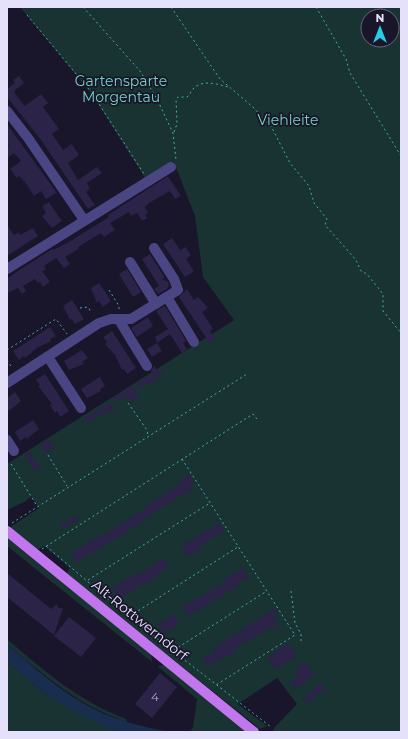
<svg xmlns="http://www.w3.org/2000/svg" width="408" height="739" viewBox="0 0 408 739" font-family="Montserrat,sans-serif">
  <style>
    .green { fill: #193332; fill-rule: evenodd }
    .water { fill: #192d4f }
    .building { fill: #2b2348 }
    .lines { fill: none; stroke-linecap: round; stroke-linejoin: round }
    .path { stroke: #41afaa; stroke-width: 1; stroke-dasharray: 2 3; stroke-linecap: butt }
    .minor { stroke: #494683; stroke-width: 10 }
    .major { stroke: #c276ed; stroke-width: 10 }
    .labels { text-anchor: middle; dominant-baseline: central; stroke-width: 3.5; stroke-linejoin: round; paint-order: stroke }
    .number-label { font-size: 12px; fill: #b6b2ce }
    .park-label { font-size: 14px; fill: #75d4bd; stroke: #19152a }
    .street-label { font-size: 14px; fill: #e5e1fb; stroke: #19152a }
  </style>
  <rect width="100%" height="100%" fill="#19152a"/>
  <g class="green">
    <path d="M20 7H401V732H273L274 728 297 704 277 678 238 704 267 726 260 729 66 574 70 568 44 546 37 550 10 529 12 526 39 508 31 496 26 501 7 510V464L234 320 203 277 195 216 174 162 150 178H145L91 93ZM368 16H392V40H368Z"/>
    <polygon points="7,538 151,653 152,662 7,546"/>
    <path d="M7 639C47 673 77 700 126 719L127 722C79 706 45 676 7 644Z"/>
    <polygon points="7,661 44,693 110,729 124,732 7,732"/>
    <polygon points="164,665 248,732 190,732 193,727 197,699 157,666"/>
  </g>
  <path class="water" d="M7 644C31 665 55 687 83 703 109 719 140 726 170 732H124L110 729 75 712 44 693 7 661Z"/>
  <g class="building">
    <polygon points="19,76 24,83 14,91 16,95 25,106 41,94 48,103 43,107 59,129 52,134 63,150 72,144 79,155 68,163 78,180 97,167 102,173 87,183 90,189 86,192 95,205 88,209 41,140 7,97 7,89 15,83 13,80"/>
    <polygon points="7,124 54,189 56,193 46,199 41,191 34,196 25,182 19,176 17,178 10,169 21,161 14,153 7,158 7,148 9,146 7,143"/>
    <polygon points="168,176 181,196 175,199 170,191 149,203 145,207 148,213 145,215 147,218 142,221 137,213 131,216 129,212 110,223 115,230 104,237 101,233 78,247 79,249 65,257 70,264 64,268 56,258 44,266 46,269 42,271 50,282 43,287 40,282 38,283 35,279 23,286 26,291 22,294 18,288 7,293 7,279 18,271 52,249 53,250 67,243 109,217 108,215"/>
    <polygon points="49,202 62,221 52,228 42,216 46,213 42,206"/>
    <polygon points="7,225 14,235 19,232 20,235 33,228 38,236 7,256"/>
    <polygon points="172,238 180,250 186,247 191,255 186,259 194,271 185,277 163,244"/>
    <polygon points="150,254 165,278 162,279 168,282 169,285 167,289 158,294 154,289 159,286 142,259"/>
    <polygon points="127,269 141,292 133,297 119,274"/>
    <polygon points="99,283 111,301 103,307 99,301 97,303 91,288"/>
    <polygon points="187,289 194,300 198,297 208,308 202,312 213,329 210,331 215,339 209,342 179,297"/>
    <polygon points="72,300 84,319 75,324 72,319 70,320 63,306"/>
    <polygon points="165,306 186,341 183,343 187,349 182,353 170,334 157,343 155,337 168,329 156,311"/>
    <polygon points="148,317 153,326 137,337 131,328"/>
    <polygon points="50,327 56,336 50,339 51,341 37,348 25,358 24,356 19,360 13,351"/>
    <polygon points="112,331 136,368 127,374 124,369 122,370 115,355 105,344 107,342 103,337"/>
    <polygon points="157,343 162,351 152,357 147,349"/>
    <polygon points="82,350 88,358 82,362 84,364 69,370 64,361"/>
    <polygon points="154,365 157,371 161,369 163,373 156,378 157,380 139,388 136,384 153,374 151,371"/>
    <polygon points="45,374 69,411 60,417 57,411 55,413 50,405 52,404 38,386 40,385 36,380"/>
    <polygon points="100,377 105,386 100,389 101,391 87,398 81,389"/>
    <polygon points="133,386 139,396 131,402 125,397 116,402 114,398"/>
    <polygon points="15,392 21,401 9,411 7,408 7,398"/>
    <polygon points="111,403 115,408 88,423 84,418"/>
    <polygon points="33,420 39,429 27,439 26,437 20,441 15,432"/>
    <polygon points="49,440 54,448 46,452 41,445"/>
    <polygon points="29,452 39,468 35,471 25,455"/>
    <polygon points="190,474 195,482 189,485 192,489 151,514 142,522 122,535 76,563 71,554 99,535 100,537 146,508 145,506 167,493 181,481 180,480"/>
    <polygon points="77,515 79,519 63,529 60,525"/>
    <polygon points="220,523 224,530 201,546 202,548 187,557 181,547 184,546 183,544"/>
    <polygon points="164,558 169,566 150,581 145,583 118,600 113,591 115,590 113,587 137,573 138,575"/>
    <polygon points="243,568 248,577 241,581 240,585 188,616 182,606 225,583 223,580"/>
    <polygon points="7,573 51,609 57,604 58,608 63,608 54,635 7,597"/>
    <polygon points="274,609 277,614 273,617 278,624 235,648 237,651 207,666 202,658 212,653 212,651 217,648 216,646"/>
    <polygon points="174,614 178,624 164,634 158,624"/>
    <polygon points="69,617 96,638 81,657 54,636"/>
    <polygon points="288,643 297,656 276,670 267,657"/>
    <polygon points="304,662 314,674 296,690 290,683 298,676 294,672"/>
    <polygon points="160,673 177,687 152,718 135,704"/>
    <polygon points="321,683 325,688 307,703 303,699"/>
  </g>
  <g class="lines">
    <g class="path">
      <polyline points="83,7 140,71 156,97 173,133 176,160"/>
      <polyline points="171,7 220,79 254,108 272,128 290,163 309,186 314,203 327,219 325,225 356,260 361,271 367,274 383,294 383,311 401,333"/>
      <polyline points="316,7 346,59 350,73 401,156"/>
      <polyline points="27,15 92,93 144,174"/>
      <path d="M174 132 177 124 176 99 178 97H187C191 94 190 92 193 89 202 79 217 84 228 87"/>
      <polyline points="109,290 119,306 119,310"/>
      <polyline points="80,308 88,307 91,312"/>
      <polyline points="7,350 56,319 67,334"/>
      <polyline points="7,360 12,368"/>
      <polyline points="128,403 147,430 148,436"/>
      <polyline points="48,455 67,486"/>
      <polyline points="182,459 295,635 216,685"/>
      <polyline points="11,464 37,506"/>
      <polyline points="12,523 247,374"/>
      <polyline points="46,546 129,617 271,727"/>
      <polyline points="42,549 253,414 257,419"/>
      <polyline points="88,580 210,503"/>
      <polyline points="291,591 295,623 301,634 301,641"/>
      <polyline points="130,616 238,547"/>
      <polyline points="174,650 267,591"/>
    </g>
    <g class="minor">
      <polyline points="7,111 28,138 84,220"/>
      <polyline points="130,262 156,304"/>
      <polyline points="7,269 171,167"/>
      <polyline points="167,297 194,342"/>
      <polyline points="119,320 147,366"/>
      <polyline points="48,357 81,408"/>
      <polyline points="7,383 99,323 111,319 131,319 178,290 174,279 154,248"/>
      <polyline points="7,440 14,451"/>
    </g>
    <polyline class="major" points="7,531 254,732"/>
  </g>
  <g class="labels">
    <g class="number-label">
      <text x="155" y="696">4</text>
    </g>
    <g class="park-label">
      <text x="121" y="81">Gartensparte<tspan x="121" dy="16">Morgentau</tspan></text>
      <text x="288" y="120">Viehleite</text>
    </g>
    <g class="street-label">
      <text transform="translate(140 620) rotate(39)">Alt-Rottwerndorf</text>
    </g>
  </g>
  <rect width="408" height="739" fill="none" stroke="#e5e1fb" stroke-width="16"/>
  <g transform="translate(380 28)"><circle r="19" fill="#19152a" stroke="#6b677e"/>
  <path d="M0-3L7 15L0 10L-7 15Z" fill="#26cde3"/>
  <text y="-6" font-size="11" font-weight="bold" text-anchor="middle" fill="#e5e1fb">N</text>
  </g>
</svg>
